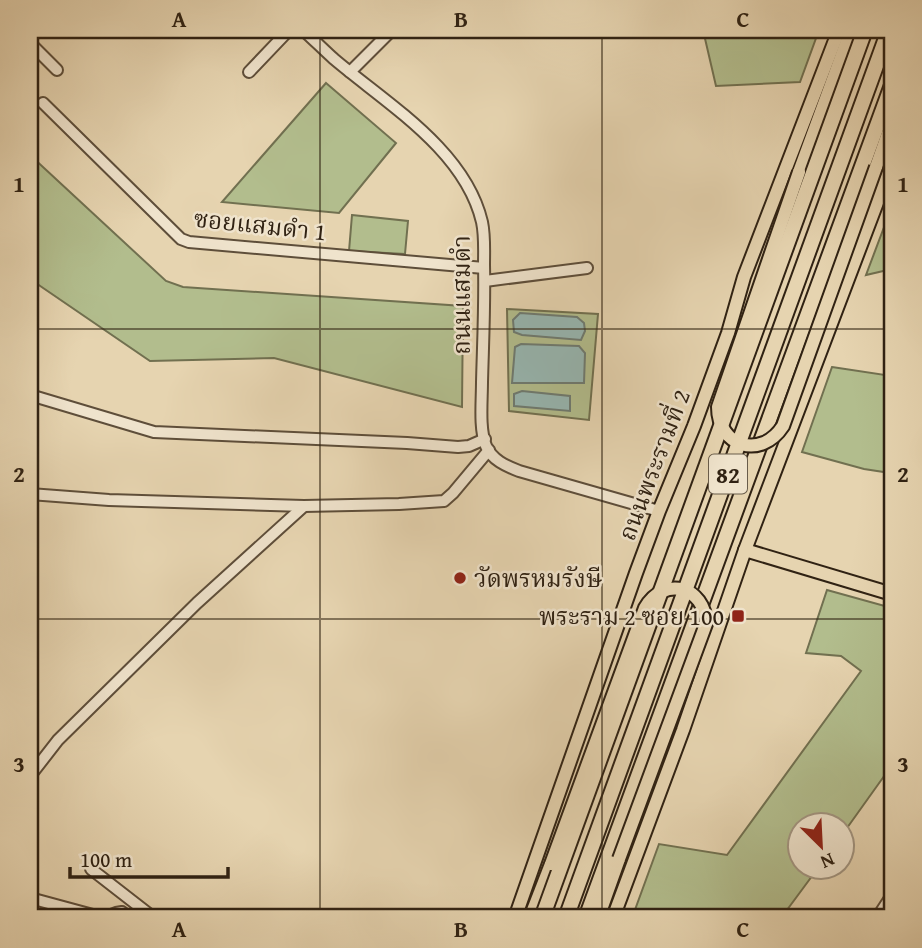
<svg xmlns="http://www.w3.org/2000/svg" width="922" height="948" viewBox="0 0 922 948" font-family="'Gentium Book Plus','Noto Serif Thai',serif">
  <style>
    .green { fill: #b2bd8d; stroke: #717050; stroke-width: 2; fill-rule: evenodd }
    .water { fill: #97b7b2; stroke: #6e7b72; stroke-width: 2 }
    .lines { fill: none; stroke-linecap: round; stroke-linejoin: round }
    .minor-casing { stroke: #5e4e3a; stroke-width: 14 }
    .major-casing { stroke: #302213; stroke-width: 16 }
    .highway-casing { stroke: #302213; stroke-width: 18 }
    .minor { stroke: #efe3cc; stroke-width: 10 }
    .major { stroke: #e6d4b0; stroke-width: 12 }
    .highway { stroke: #e6d4b0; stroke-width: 14 }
    .major-bridge-casing { stroke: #302213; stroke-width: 16; stroke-linecap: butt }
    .highway-bridge-casing { stroke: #302213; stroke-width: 18; stroke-linecap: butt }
    .major-bridge { stroke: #e6d4b0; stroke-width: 12 }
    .highway-bridge { stroke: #e6d4b0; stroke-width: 14 }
    .grid { fill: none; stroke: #302213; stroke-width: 2; stroke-opacity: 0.55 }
    .poi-dot { fill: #8f2418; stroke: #efe3cc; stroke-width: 2.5 }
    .labels { text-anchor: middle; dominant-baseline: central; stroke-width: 5; stroke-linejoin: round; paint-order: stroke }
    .shield { fill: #efe3cc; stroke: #695c4a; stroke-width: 2 }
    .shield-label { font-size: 23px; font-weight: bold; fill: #302213 }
    .street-label { font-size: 24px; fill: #302213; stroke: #efe3cc }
    .poi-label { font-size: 24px; fill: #302213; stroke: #efe3cc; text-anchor: start }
    .neatline { fill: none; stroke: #302213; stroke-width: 2.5 }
    .grid-label { font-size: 23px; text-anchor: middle; font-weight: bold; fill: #302213 }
  </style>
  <rect width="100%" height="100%" fill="#e6d4b0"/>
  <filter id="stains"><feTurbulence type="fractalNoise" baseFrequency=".00286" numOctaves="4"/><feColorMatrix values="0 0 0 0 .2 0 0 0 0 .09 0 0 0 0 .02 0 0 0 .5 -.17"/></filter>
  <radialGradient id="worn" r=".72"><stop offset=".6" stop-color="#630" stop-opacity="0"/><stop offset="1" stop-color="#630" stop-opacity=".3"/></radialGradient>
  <g class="green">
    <polygon points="703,30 819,30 800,82 716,86"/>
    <polygon points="326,83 396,143 339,213 222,202"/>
    <polygon points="30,155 166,281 183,287 463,306 462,407 274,358 150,361 30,279"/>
    <polygon points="892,206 892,269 866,275"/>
    <polygon points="352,215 408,221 405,254 349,251"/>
    <path d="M507 309 598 314 589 420 509 411ZM514 365 583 383 513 382Z"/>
    <polygon points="832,367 892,376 892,475 890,473 864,469 802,452"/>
    <polygon points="827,590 892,608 892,765 842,835 842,825 800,825 800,867 818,868 781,918 632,918 659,844 727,855 861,671 841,656 806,653"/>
  </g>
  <g class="water">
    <polygon points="520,313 577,317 584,323 585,331 581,340 522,335 514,332 513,320"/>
    <polygon points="521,344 579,346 585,353 584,383 512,383 515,347"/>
    <polygon points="522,391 570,396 570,411 514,406 514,394"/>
  </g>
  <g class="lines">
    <defs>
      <g id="minor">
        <path d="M303 30C313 39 324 50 334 59 387 104 465 150 482 222 485 236 484 251 484 265 485 304 483 343 482 382 482 401 479 429 486 446 492 460 506 466 519 471L659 511"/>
        <polyline points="30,43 57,70"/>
        <polyline points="249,72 289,30"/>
        <polyline points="350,72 392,30"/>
        <polyline points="43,103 181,239 189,242 484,268"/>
        <polyline points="485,281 587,268"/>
        <polyline points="30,395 154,432 407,443 458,447 469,446 485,439"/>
        <polyline points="30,494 109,500 304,506 399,504 444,501 453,493 489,450"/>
        <polyline points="30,776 58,740 197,603 304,506"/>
        <polyline points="91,869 154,918"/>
        <polyline points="30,898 104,918"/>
        <polyline points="103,918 116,913 122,912 130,918"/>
        <polyline points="877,918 892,895"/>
      </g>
      <g id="major">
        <polyline points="876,167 892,122"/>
        <polyline points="799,172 851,30"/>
        <polyline points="745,550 892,594"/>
        <polyline points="515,918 636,573 659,511 694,426 728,333 744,277 839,30"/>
        <polyline points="530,918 551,864"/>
        <polyline points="598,918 619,859"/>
        <polyline points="613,918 683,730 745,550 892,163"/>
      </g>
      <polyline id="highway" points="586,918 892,85"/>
    </defs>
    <use href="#minor" class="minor-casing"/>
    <use href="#major" class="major-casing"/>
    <use href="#highway" class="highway-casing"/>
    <use href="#minor" class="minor"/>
    <use href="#major" class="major"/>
    <use href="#highway" class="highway"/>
    <defs>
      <g id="major-bridge">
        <path d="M799 172 718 407C718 447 761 460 783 426L876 167"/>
        <path d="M551 864 645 608C664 575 705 586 706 624L619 859"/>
      </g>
      <g id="highway-bridge">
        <polyline points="542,918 865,30"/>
        <polyline points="566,918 889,30"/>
      </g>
    </defs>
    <use href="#major-bridge" class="major-bridge-casing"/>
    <use href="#highway-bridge" class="highway-bridge-casing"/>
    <use href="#major-bridge" class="major-bridge"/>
    <use href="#highway-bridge" class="highway-bridge"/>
  </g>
  <path class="grid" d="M320 30V918M602 30V918M30 329H892M30 619H892"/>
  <g class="poi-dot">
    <circle cx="460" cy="578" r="7"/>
    <rect x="731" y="609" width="14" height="14" rx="3.5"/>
  </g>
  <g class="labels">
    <rect class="shield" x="709" y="454.5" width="38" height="39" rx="5"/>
    <g class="shield-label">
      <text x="728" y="474">82</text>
    </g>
    <g class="street-label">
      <text transform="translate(260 225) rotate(6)">ซอยแสมดำ 1</text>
      <text transform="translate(461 295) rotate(-90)">ถนนแสมดำ</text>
      <text transform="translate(654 465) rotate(-69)">ถนนพระรามที่ 2</text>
    </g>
    <g class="poi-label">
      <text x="474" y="578">วัดพรหมรังษี</text>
      <text x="724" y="616" text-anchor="end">พระราม 2 ซอย 100</text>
    </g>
  </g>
  <rect width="922" height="948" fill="none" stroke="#e6d4b0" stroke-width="77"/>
  <g transform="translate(821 846) rotate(156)"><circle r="33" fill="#efe3cc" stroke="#a39682" stroke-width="2"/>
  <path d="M0-5L12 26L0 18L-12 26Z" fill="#8f2418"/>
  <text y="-10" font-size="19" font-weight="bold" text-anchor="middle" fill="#302213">N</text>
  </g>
  <path d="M70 867v10h158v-10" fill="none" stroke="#302213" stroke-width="3.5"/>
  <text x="80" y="867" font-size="21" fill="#302213" stroke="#efe3cc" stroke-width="5" paint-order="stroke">100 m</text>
  <rect x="38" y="38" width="846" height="871" class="neatline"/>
  <g class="grid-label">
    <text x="179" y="27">A</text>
    <text x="461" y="27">B</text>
    <text x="743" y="27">C</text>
    <text x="19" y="192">1</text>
    <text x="903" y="192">1</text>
    <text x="19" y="482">2</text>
    <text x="903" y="482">2</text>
    <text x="19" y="772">3</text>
    <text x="903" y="772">3</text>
    <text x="179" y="937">A</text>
    <text x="461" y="937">B</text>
    <text x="743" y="937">C</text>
  </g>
  <rect width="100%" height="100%" filter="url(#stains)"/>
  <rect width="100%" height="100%" fill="url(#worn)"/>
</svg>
